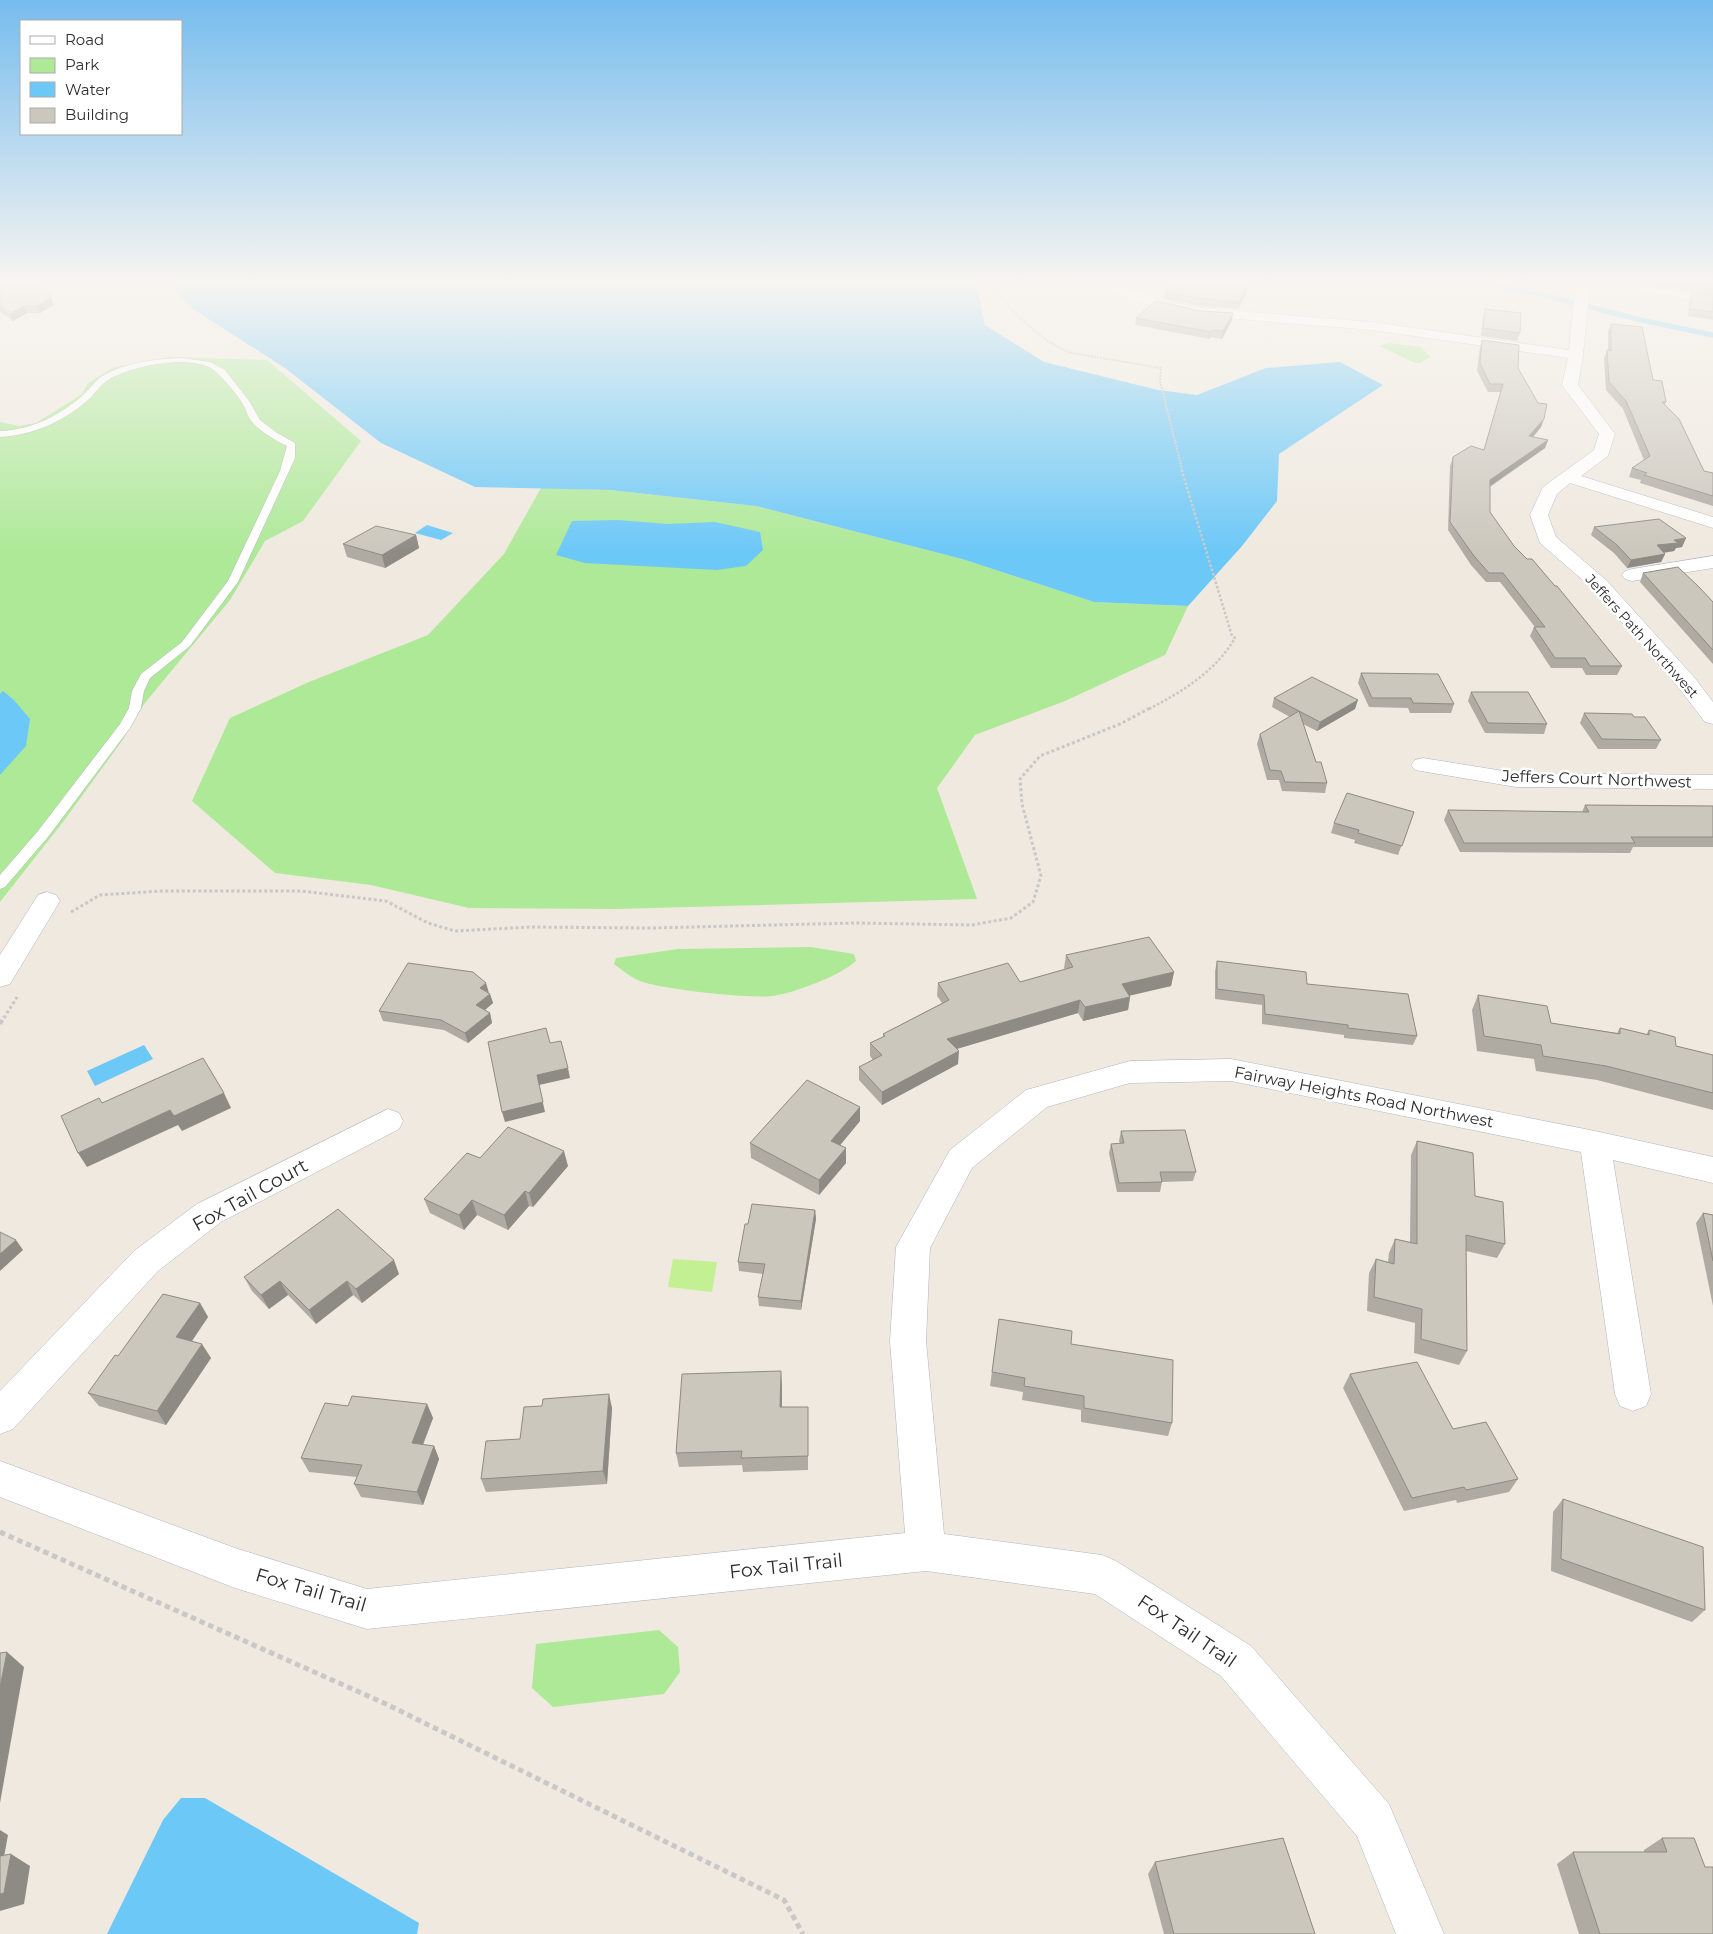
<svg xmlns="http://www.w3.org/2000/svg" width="1713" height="1934" viewBox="0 0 1713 1934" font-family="Montserrat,sans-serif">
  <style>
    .green { fill: #aee998 }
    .pitch { fill: #c3f093 }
    .water { fill: #6cc8f7 }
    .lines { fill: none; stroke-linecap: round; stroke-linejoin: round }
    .stream { stroke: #6cc8f7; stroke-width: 5 }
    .service-casing { stroke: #b3b4c1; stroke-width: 1 }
    .minor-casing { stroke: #b3b4c1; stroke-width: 1 }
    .path-far4 { stroke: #c8c8c8; stroke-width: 2; stroke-dasharray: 2 1; stroke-linecap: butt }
    .path-far3 { stroke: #c8c8c8; stroke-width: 2.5; stroke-dasharray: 2.5 2; stroke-linecap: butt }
    .path-far2 { stroke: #c8c8c8; stroke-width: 3; stroke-dasharray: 3 2.5; stroke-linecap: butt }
    .path-far1 { stroke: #c8c8c8; stroke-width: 4; stroke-dasharray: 4.5 3; stroke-linecap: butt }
    .path { stroke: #c8c8c8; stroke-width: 5; stroke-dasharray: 5.5 4; stroke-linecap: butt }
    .service { fill: #fff; fill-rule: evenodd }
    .minor { fill: #fff; fill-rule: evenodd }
    .wall { fill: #afaba3 }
    .shaded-wall { fill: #8e8b84 }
    .building { fill: #cbc7bd; stroke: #8e8b84 }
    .labels { text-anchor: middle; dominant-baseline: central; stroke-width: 5; stroke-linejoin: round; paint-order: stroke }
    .far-street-label { font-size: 14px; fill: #2d2d2d; stroke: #fff }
    .street-label { font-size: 16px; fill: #2d2d2d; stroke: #fff }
    .near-street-label { font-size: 19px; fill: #2d2d2d; stroke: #fff }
  </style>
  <rect width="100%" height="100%" fill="#efe9df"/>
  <g class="green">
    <polygon points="1389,343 1421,347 1430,357 1421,363 1415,363 1380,346"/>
    <polygon points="169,357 267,360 361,441 303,521 265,541 230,600 144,704 124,738 63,822 0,902 0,422 19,426 36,423 82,394 88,383 112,368"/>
    <polygon points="541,488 610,490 756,506 962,559 1094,602 1188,606 1165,655 1065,701 975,735 937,788 977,899 615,909 469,908 371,885 275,873 192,801 230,718 309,682 428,635 504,554"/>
    <path d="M811 947 854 954 856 961C839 976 795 993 772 996 751 999 659 989 640 981 630 977 622 970 614 964L616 958 678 949Z"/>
    <polygon points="659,1630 678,1647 680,1672 664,1694 553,1707 532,1688 536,1644"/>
  </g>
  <polygon class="pitch" points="673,1259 717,1262 712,1292 668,1287"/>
  <g class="water">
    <polygon points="169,282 972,282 977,286 985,325 1044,362 1158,390 1197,395 1266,368 1340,362 1383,385 1279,454 1277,501 1242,546 1188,606 1094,602 962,559 756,506 610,490 475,487 381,443 285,368 190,307"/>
    <polygon points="618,520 668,524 715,522 760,532 763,550 746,566 717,570 585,563 556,555 572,521"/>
    <polygon points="427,525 453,533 441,540 415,533"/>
    <polygon points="3,691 14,700 30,719 26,746 0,775 0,694"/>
    <polygon points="144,1045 153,1059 95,1086 87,1071"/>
    <polygon points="181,1798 205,1798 419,1923 417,1934 107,1934 163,1820"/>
  </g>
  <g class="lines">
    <g class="stream">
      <polyline points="1042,282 1049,284 1093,282"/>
      <polyline points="1478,282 1536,293 1641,320 1713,335"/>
    </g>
    <defs>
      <g id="service">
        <polygon points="1596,282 1614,282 1713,297 1713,301 1688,299"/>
        <path d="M182 358 210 362 225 370 249 401 260 420 277 433 295 443V458L238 582 190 646 150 678 144 691 141 708 130 728 48 837 5 887 0 889V875L38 831 120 724 129 708 132 691 141 674 182 642 228 581 280 471 287 446C275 440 262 433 253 423 248 418 247 412 244 406 239 396 218 371 209 367 183 356 131 366 108 380 100 385 94 395 87 401 62 422 33 435 0 437V431C31 430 59 416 82 396 89 390 94 382 101 377 125 362 156 359 182 358Z"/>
      </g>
      <g id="minor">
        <polygon points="1098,282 1114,282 1159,300 1201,308 1372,322 1569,350 1576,282 1590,282 1583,355 1578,385 1615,434 1608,456 1581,476 1713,517 1713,528 1570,483 1557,494 1548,515 1556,537 1606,580 1694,677 1713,702 1713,724 1705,722 1678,687 1592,588 1540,543 1530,515 1543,487 1594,450 1599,434 1562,385 1568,358 1372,330 1201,316 1151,306 1113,293"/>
        <polygon points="1713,556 1713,568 1632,581 1625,579 1622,575 1625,571 1632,569"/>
        <polygon points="1423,758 1516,773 1713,775 1713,789 1516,787 1415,770 1411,765 1415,760"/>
        <polygon points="47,892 56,895 60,901 10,984 0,987 0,955 38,895"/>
        <polygon points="1231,1059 1595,1131 1713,1157 1713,1183 1613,1160 1651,1394 1646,1406 1633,1411 1620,1406 1615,1394 1581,1152 1231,1081 1130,1083 1047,1107 972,1168 930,1248 926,1341 944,1534 1102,1555 1116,1561 1251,1646 1389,1804 1444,1934 1396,1934 1357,1836 1221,1676 1095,1594 926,1571 367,1629 235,1588 0,1497 0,1461 235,1548 367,1589 905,1533 890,1341 896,1247 950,1150 1026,1090 1130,1061"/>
        <polygon points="388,1109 399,1113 403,1121 399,1129 221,1222 158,1271 13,1429 0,1434 0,1391 134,1251 197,1204"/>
      </g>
    </defs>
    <use href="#service" class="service-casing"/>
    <use href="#minor" class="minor-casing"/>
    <path class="path-far4" d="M986 282C1012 309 1036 340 1072 353L1161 368 1160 381 1182 469"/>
    <path class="path-far3" d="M1149 709C1183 691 1215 672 1235 638L1232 636 1181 468"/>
    <g class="path-far2">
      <polyline points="71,912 100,895 161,891 301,891 386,901 428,923 455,931 531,927 651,928 855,923 972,925 1011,918 1033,902 1041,876 1022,804 1020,779 1040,756 1120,724 1152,707"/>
      <polyline points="4,1018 17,997"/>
    </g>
    <polyline class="path-far1" points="0,1024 4,1017"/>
    <polyline class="path" points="0,1532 386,1704 784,1900 803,1934"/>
    <use href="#service" class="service"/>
    <use href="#minor" class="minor"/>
  </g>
  <g class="wall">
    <polygon points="0,282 54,305 40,313 27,313 13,321 0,312"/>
    <polygon points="1646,282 1713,282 1713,320 1688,316 1689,301 1692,294 1712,295 1645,285"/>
    <polygon points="1165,292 1246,294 1238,309 1201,306 1164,299"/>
    <polygon points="1485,309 1520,333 1517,341 1481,336 1483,316"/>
    <polygon points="1136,318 1232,320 1222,339 1211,337 1210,339 1135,325"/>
    <polygon points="1611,324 1653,380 1666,402 1665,405 1704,471 1713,473 1713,506 1640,483 1641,480 1629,477 1632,468 1644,460 1623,409 1606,390 1604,358 1607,350 1608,351 1608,331"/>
    <polygon points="1482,340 1518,368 1541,427 1533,437 1548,440 1545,448 1490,487 1490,512 1514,546 1622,666 1617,675 1586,675 1582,668 1551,668 1530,636 1534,627 1535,627 1500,582 1486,582 1471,565 1448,530 1450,466 1453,457 1484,450 1501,392 1488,392 1477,371 1480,347"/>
    <polygon points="1594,527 1686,538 1682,547 1676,548 1674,551 1664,553 1665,554 1661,562 1627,568 1614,553 1591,535"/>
    <polygon points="416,535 419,548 385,568 347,557 343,544"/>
    <polygon points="1643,573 1713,602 1713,664 1640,582"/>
    <polygon points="1361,673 1454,704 1451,713 1410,713 1408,708 1369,707 1358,683"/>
    <polygon points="1471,692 1547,724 1544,734 1485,733 1468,701"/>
    <polygon points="1274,698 1355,709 1317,731 1303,724 1316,762 1327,783 1325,793 1282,791 1279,780 1267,780 1257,744 1260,734 1290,717 1272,707"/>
    <polygon points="1584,713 1634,717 1661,740 1656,749 1598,749 1580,723"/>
    <polygon points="1585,805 1713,806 1713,847 1633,847 1630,853 1460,852 1444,820 1448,810 1582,812"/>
    <polygon points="1414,812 1398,855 1354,843 1355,840 1331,833 1334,823"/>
    <polygon points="1066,955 1174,972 1171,986 1129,995 1130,997 1128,1010 1083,1021 1078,1013 957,1049 958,1064 882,1105 859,1080 859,1067 873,1060 870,1056 870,1043 883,1037 883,1034 942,1003 937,996 938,983 1020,982 1065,969 1064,968"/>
    <polygon points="1217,961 1307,984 1417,1036 1413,1045 1344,1038 1344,1035 1262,1024 1262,1005 1215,999 1215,971"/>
    <polygon points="489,993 490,994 493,1003 485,1010 490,1013 492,1023 468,1043 444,1030 383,1021 379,1011"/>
    <polygon points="1478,995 1551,1023 1617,1033 1620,1028 1646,1035 1649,1030 1676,1046 1713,1055 1713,1110 1597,1080 1536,1071 1534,1059 1477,1051 1472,1010"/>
    <polygon points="860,1107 860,1121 840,1145 846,1148 846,1163 819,1195 751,1158 750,1143"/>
    <polygon points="1121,1131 1196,1172 1193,1181 1162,1182 1160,1192 1117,1192 1109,1153 1111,1144 1120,1143 1119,1141"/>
    <polygon points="1417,1141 1475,1196 1505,1244 1497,1258 1466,1251 1467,1351 1459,1365 1414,1353 1415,1323 1367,1311 1369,1273 1376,1259 1388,1262 1389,1253 1395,1239 1410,1242 1411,1155"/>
    <polygon points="480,1158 568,1166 533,1207 529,1206 508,1230 477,1215 464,1230 430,1213 424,1199"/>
    <polygon points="815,1210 816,1219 801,1310 759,1306 758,1297 763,1274 739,1271 738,1262 748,1224"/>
    <polygon points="1703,1213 1713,1215 1713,1306 1696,1223"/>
    <polygon points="399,1274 362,1303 353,1295 316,1324 288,1295 269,1309 252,1291 244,1277"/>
    <polygon points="200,1303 208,1317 192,1341 211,1358 166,1425 99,1406 88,1393 118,1356"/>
    <polygon points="999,1319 1071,1344 1172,1423 1168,1436 1081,1422 1081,1410 1022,1400 1023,1392 990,1386"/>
    <polygon points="1350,1374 1453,1429 1518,1479 1509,1492 1457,1503 1456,1500 1404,1511 1343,1388"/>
    <polygon points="782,1385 782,1407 808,1421 808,1470 743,1472 742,1465 679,1467 676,1453"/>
    <polygon points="427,1404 433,1418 423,1445 434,1446 439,1459 423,1505 361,1497 354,1484 357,1477 309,1472 301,1458 348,1406"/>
    <polygon points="542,1406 612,1408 607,1484 486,1492 481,1479 520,1439"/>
    <polygon points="1563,1499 1705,1610 1692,1622 1551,1571 1553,1512"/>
    <polygon points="1662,1838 1705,1867 1713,1934 1579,1934 1557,1864 1573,1852 1644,1852 1644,1850"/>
    <polygon points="1155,1862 1315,1934 1164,1934 1148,1874"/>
  </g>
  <g class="shaded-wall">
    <polygon points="1247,287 1246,294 1238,309 1239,302"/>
    <polygon points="51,297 54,305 40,313 37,306"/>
    <polygon points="24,306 27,313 13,321 10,314"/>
    <polygon points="1233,313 1232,320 1222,339 1223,331"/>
    <polygon points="1544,419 1541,427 1527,444 1529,436"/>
    <polygon points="1548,440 1545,448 1487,488 1490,480"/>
    <polygon points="416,535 419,548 385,568 382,555"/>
    <polygon points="1686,538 1682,547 1676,548 1674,551 1653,554 1657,545 1674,540"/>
    <polygon points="1665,554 1661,562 1627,568 1631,560"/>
    <polygon points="1358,700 1355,709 1317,731 1320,722"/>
    <polygon points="1174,972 1171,986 1120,998 1122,984"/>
    <polygon points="486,983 489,993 480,988"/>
    <polygon points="490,994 493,1003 479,1015 476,1005"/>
    <polygon points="1130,997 1128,1010 1083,1021 1085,1007"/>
    <polygon points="1080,1000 1078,1013 946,1052 947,1039"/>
    <polygon points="490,1013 492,1023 468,1043 465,1033"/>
    <polygon points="959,1051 958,1064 882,1105 882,1092"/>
    <polygon points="568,1068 570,1078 539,1085 545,1112 505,1122 502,1112 537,1075"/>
    <polygon points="224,1093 231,1108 182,1131 178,1125 87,1167 78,1153 170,1110"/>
    <polygon points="860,1107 860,1121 832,1155 831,1141"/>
    <polygon points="846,1148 846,1163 819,1195 819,1180"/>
    <polygon points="564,1151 568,1166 533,1207 529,1193"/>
    <polygon points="525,1191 529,1206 508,1230 504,1215"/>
    <polygon points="472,1200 477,1215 464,1230 459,1215"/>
    <polygon points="815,1210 816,1219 801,1310 801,1301"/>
    <polygon points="16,1240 23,1250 0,1271 0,1254"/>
    <polygon points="394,1260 399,1274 362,1303 356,1289"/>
    <polygon points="280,1281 288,1295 269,1309 261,1295"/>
    <polygon points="347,1281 353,1295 316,1324 309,1310"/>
    <polygon points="200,1303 208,1317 185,1351 176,1337"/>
    <polygon points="202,1344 211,1358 166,1425 157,1411"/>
    <polygon points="781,1371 782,1385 782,1421 780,1407"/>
    <polygon points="609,1394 612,1408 607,1484 603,1471"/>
    <polygon points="427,1404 433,1418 418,1457 412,1443"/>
    <polygon points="434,1446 439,1459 423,1505 417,1492"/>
    <polygon points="7,1652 24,1667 0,1803 0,1687"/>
    <polygon points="0,1830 8,1835 1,1873 0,1873"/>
    <polygon points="11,1854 30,1866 24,1904 0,1911 0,1894"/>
  </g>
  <g class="building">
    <polygon points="0,282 40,282 51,297 37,306 24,306 10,314 0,307"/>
    <polygon points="1176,282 1219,282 1247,287 1239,302 1202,299 1165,292"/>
    <polygon points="1677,282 1713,282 1713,288"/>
    <polygon points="1692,294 1713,295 1713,312 1690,309"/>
    <polygon points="1155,301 1202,311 1233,313 1223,331 1212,330 1211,332 1136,318"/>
    <polygon points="1485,309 1521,313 1520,333 1483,328"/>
    <polygon points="1611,324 1642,327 1653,380 1662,381 1666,402 1662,402 1679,419 1704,471 1713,473 1713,496 1644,475 1647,473 1632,468 1650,456 1626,401 1609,382 1607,350 1611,351"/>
    <polygon points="1482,340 1519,345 1518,368 1538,403 1547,404 1544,419 1529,436 1548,440 1490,480 1490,512 1514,546 1527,559 1532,559 1555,586 1557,586 1622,666 1590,666 1585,658 1555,658 1534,627 1545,627 1503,573 1489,573 1474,556 1450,522 1453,457 1471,446 1484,450 1503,384 1490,384 1480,363"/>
    <polygon points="1659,519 1686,538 1674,540 1678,543 1657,545 1665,554 1631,560 1617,545 1594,527"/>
    <polygon points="376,526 416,535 382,555 343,544"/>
    <polygon points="1678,567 1699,587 1713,602 1713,650 1643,573"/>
    <polygon points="1361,673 1438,674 1454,704 1413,703 1411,698 1372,698"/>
    <polygon points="1312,677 1358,700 1320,722 1274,698"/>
    <polygon points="1471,692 1528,692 1547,724 1488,723"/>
    <polygon points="1299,711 1316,762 1321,762 1327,783 1285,782 1281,771 1270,770 1260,734"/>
    <polygon points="1584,713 1632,714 1634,717 1645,717 1661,740 1602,739"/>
    <polygon points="1347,793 1414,812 1402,846 1358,833 1359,830 1334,823"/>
    <polygon points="1585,805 1713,806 1713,837 1631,837 1635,843 1464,843 1448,810 1589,812"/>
    <polygon points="1149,937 1174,972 1122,984 1130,997 1085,1007 1080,1000 947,1039 959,1051 882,1092 859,1067 882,1055 870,1043 885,1036 883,1034 949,1000 938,983 1008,963 1020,982 1073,967 1066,955"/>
    <polygon points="1217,961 1306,972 1307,984 1408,994 1417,1036 1348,1028 1348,1025 1265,1014 1264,995 1217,989"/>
    <polygon points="408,963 473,972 486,983 480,988 490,994 476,1005 490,1013 465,1033 441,1020 379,1011"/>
    <polygon points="1478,995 1547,1006 1551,1023 1620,1034 1620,1028 1649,1035 1649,1030 1675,1037 1676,1046 1713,1055 1713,1093 1606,1066 1543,1056 1541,1045 1484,1036"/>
    <polygon points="546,1028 550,1043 561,1041 568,1068 537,1075 543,1102 502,1112 488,1042"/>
    <polygon points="203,1058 224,1093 174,1116 170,1110 78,1153 61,1116 99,1098 102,1103"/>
    <polygon points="807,1080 860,1107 831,1141 846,1148 819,1180 750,1143"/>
    <polygon points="508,1127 564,1151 529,1193 525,1191 504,1215 472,1200 459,1215 424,1199 467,1153 480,1158"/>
    <polygon points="1185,1130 1196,1172 1160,1172 1162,1182 1119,1183 1111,1144 1124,1143 1121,1131"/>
    <polygon points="1417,1141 1473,1153 1475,1196 1503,1202 1505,1244 1466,1235 1467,1351 1421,1339 1422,1309 1374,1297 1376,1259 1394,1264 1395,1239 1417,1244"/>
    <polygon points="752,1204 815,1210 801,1301 758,1297 765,1264 738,1262 745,1224 748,1224"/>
    <polygon points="338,1209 394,1260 356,1289 347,1281 309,1310 280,1281 261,1295 244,1277"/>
    <polygon points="1703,1213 1713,1215 1713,1261"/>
    <polygon points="0,1232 16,1240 0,1254"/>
    <polygon points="163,1294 200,1303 176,1337 202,1344 157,1411 88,1393 115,1355 118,1356"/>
    <polygon points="999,1319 1072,1331 1071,1344 1173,1360 1172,1423 1084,1408 1084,1396 1024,1386 1025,1378 992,1372"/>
    <polygon points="1417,1362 1453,1429 1486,1422 1518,1479 1466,1490 1464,1487 1412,1498 1350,1374"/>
    <polygon points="781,1371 780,1407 808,1407 808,1456 741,1458 742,1451 676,1453 682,1374"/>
    <polygon points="609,1394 603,1471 481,1479 486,1441 520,1439 524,1407 542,1406 543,1399"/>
    <polygon points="352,1396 427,1404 412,1443 434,1446 417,1492 354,1484 362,1465 301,1458 325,1403 348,1406"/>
    <polygon points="1563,1499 1703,1547 1705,1610 1561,1559"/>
    <polygon points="7,1652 0,1687 0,1653"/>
    <polygon points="1283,1838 1315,1934 1174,1934 1155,1862"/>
    <polygon points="1662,1838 1694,1838 1705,1867 1713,1867 1713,1934 1600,1934 1573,1852 1667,1852"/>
    <polygon points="11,1854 4,1893 0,1894 0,1856"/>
  </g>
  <linearGradient id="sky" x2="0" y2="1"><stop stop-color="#76bcee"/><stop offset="0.51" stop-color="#f8f5f1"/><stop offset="1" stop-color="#f8f5f1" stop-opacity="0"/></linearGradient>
  <rect width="1713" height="553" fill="url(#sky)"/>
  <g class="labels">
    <g class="far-street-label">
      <text transform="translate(1642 636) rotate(48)">Jeffers Path Northwest</text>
    </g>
    <g class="street-label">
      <text transform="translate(1597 779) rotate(2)">Jeffers Court Northwest</text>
      <text transform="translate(1364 1097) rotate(11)">Fairway Heights Road Northwest</text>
    </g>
    <g class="near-street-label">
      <text transform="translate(250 1195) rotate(-29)">Fox Tail Court</text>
      <text transform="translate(786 1566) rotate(-6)">Fox Tail Trail</text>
      <text transform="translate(311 1590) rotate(16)">Fox Tail Trail</text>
      <text transform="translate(1187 1631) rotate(34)">Fox Tail Trail</text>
    </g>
  </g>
  <rect x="20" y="20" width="162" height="115" fill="#ffffff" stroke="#ababab"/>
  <rect x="30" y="36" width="25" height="8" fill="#ffffff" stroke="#ababab"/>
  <text x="65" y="45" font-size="15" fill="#2d2d2d">Road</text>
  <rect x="30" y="58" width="25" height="15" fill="#aee998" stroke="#ababab"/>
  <text x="65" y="70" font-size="15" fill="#2d2d2d">Park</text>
  <rect x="30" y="82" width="25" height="15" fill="#6cc8f7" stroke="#ababab"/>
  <text x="65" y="95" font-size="15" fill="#2d2d2d">Water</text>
  <rect x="30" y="108" width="25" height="15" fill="#cbc7bd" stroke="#ababab"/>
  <text x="65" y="120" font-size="15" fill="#2d2d2d">Building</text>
</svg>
